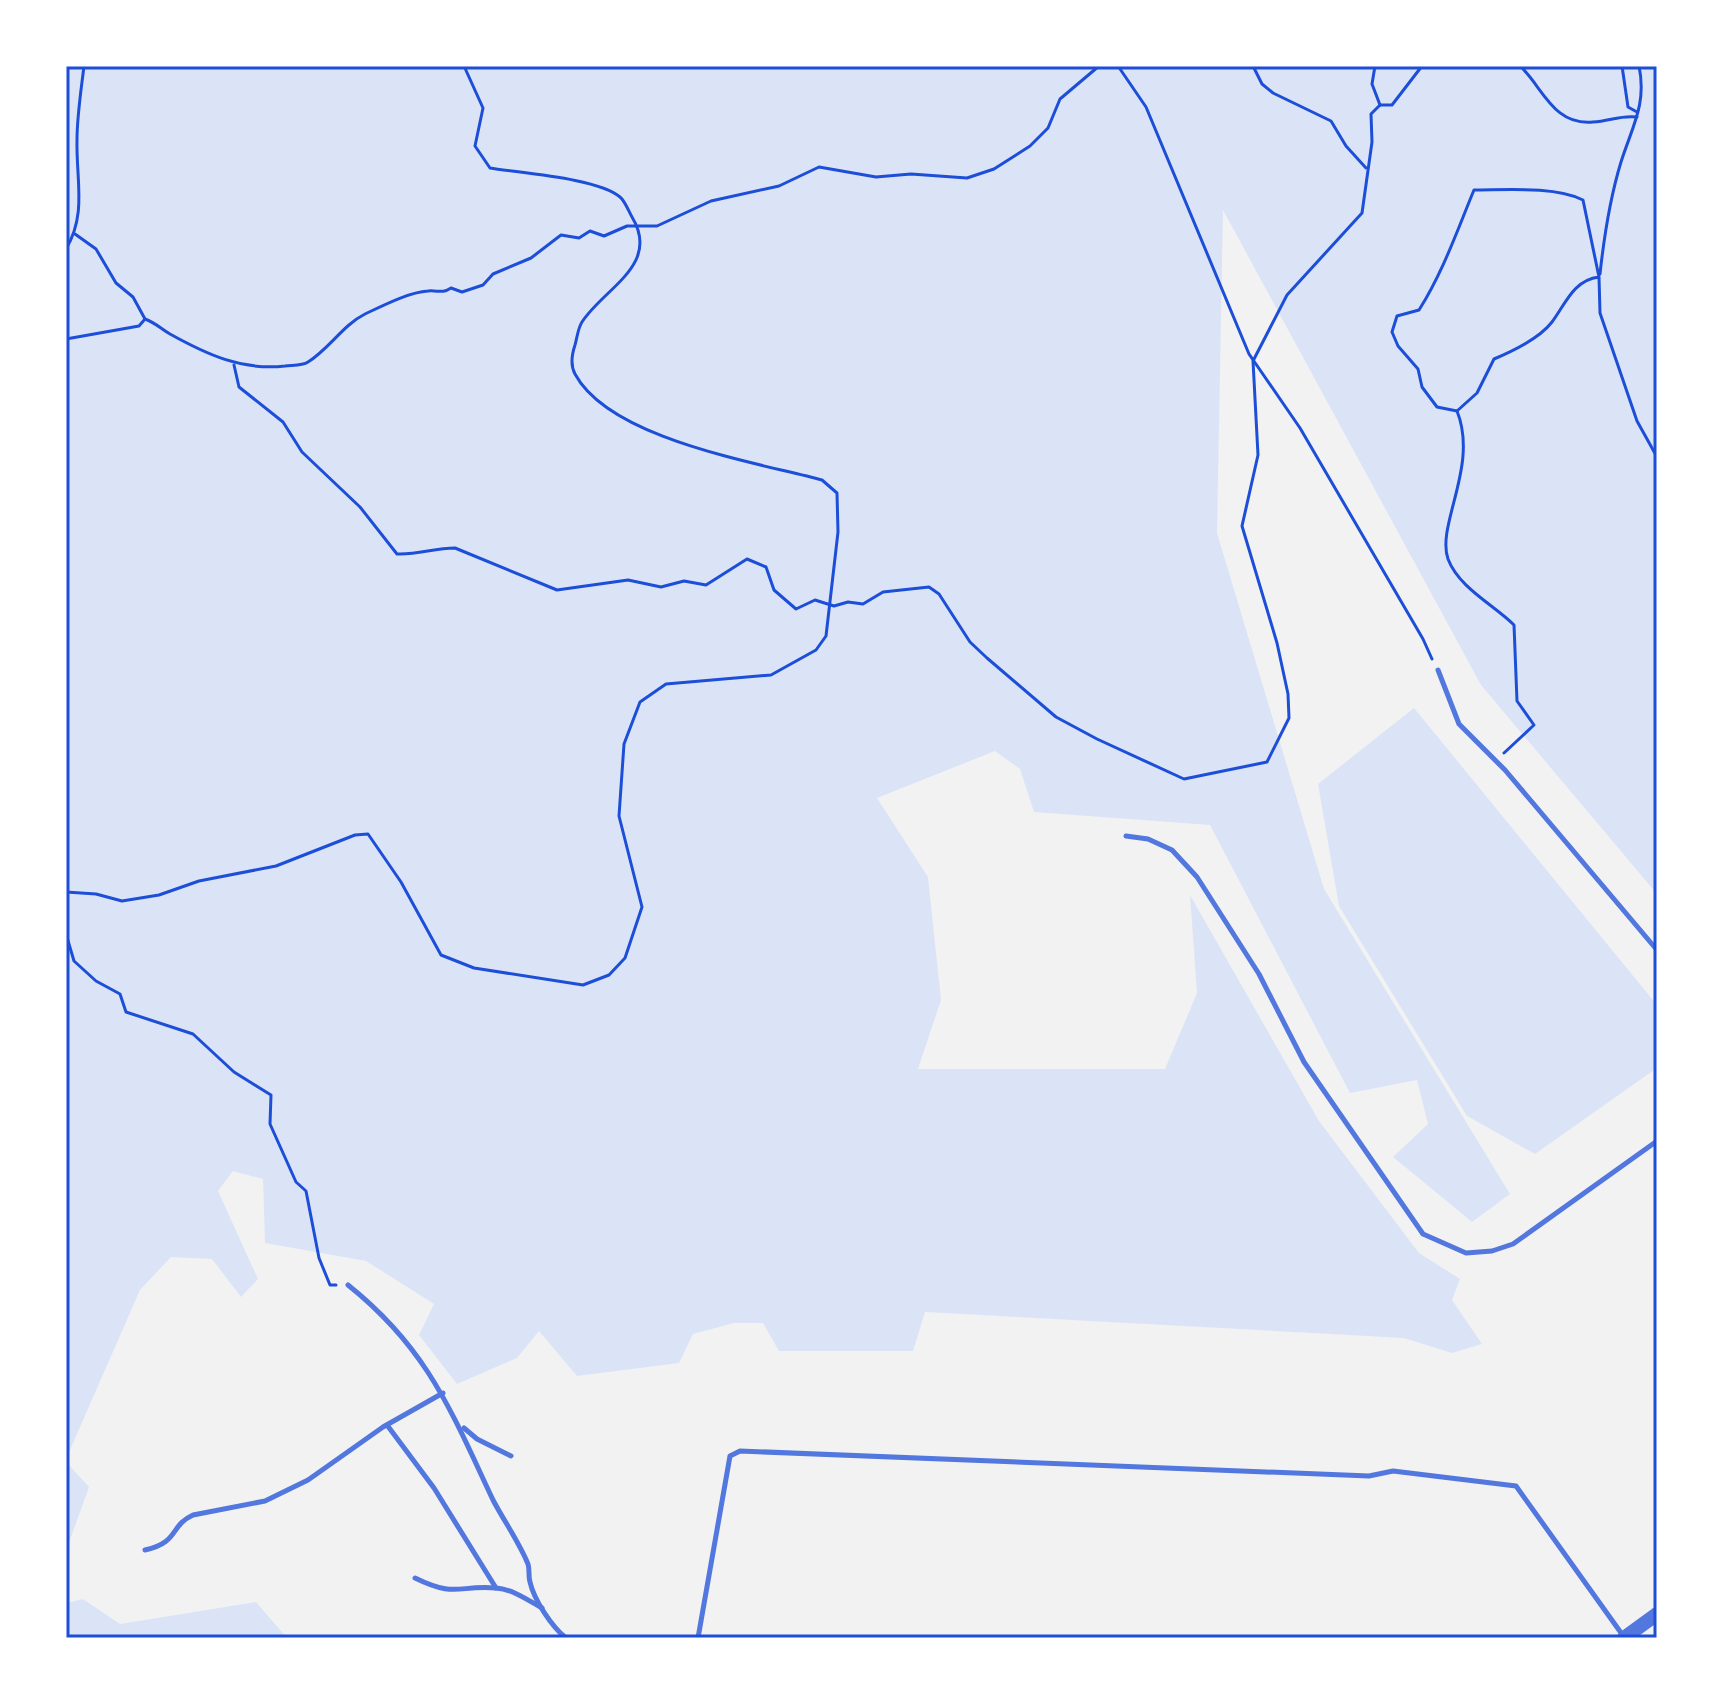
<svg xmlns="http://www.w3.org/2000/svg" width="1723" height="1704" viewBox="0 0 1723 1704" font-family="'PT Sans Narrow',sans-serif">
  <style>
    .green { fill: #dbe4f7 }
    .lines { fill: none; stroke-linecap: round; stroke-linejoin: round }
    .path { stroke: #1d4ed8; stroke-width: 3 }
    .service { stroke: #5277de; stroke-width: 5 }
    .tertiary { stroke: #5277de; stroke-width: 14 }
    .neatline { fill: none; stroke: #1d4ed8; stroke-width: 3 }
  </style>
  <rect width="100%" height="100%" fill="#f2f2f2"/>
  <g class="green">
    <polygon points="66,66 1657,66 1657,894 1481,685 1223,210 1217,533 1324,889 1510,1194 1472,1222 1393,1157 1428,1124 1417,1080 1350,1093 1210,825 1034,812 1020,769 995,751 877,798 928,877 941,1000 918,1069 1165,1069 1197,993 1190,895 1319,1121 1419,1253 1460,1279 1452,1300 1482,1344 1452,1353 1404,1338 925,1312 913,1351 779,1351 763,1323 734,1323 693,1334 679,1363 577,1376 539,1331 517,1358 457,1384 419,1335 434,1304 366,1261 265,1243 263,1179 233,1171 218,1191 258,1279 241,1297 212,1259 171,1257 140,1290 66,1459"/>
    <polygon points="1414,708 1657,1005 1657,1068 1535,1154 1467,1116 1339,906 1318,784"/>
    <polygon points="66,1462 89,1487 66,1551"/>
    <polygon points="83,1599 120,1624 256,1602 287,1638 66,1638 66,1603"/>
  </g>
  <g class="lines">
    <g class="path">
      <polyline points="1118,66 1146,107 1249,354 1300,428 1423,639 1432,659"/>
      <polyline points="1253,66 1262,84 1273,93 1331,121 1346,146 1366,168"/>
      <polyline points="1375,66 1372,84 1380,105"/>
      <path d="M1520 66C1542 86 1553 126 1593 122 1610 121 1620 115 1637 117"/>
      <polyline points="1622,66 1628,107 1637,112"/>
      <polyline points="1380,105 1392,105 1422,66"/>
      <path d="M75 234 96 249 116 283 133 297 145 319C156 323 161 329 170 334 206 354 242 371 285 366 292 365 302 366 308 362 329 349 343 325 365 314 382 306 409 292 428 291 438 290 442 294 451 288L462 292 483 285 493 274 531 258 561 235 579 238 590 231 604 236 627 226H657L711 201 779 186 819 167 876 177 911 174 967 178 994 169 1030 146 1048 128 1060 99 1099 66"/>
      <path d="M66 249C87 214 76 180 77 140 77 116 81 91 84 66"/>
      <path d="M1600 274C1604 237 1610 198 1621 162 1632 127 1647 104 1639 66"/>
      <path d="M1599 277C1573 280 1565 305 1552 322 1539 339 1513 351 1494 359L1477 393 1457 411 1437 407 1422 387 1418 369 1398 346 1392 332 1397 316 1419 310C1443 272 1457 231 1474 190 1505 190 1555 186 1583 200L1599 277 1600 313 1637 421 1657 457"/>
      <polyline points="66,339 139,326 145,319"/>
      <path d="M234 365 239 387 283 422 302 452 360 507 397 554C418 555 434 548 455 548L557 590 628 580 661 587 684 581 706 585 747 559 766 567 774 590 796 609 815 600 834 606 848 602 863 604 883 592 929 587 939 594 970 642 987 658 1056 717 1097 739 1184 779 1267 762 1289 718 1288 694 1277 643 1242 526 1258 455 1253 361 1287 295 1362 213 1372 142 1371 114 1380 105"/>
      <path d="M1457 411C1479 466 1436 525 1448 559 1459 588 1494 605 1514 625L1517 701 1534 725 1504 753"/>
      <path d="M66 892 96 894 122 901 159 895 199 881 276 866 355 835 368 834 401 882 441 955 474 968 583 985 609 975 625 958 642 907 619 816 624 744 640 702 666 684 771 675 816 650 826 636 838 532 837 493 822 480C755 462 610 439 575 374 570 365 572 354 575 345 577 338 578 328 582 322 604 288 661 265 632 217 629 212 625 201 620 197 598 178 519 173 490 168L475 146 483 108 464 66"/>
      <polyline points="66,934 74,961 96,981 120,994 126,1012 193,1034 234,1072 271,1095 270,1124 296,1182 306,1191 319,1258 330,1285 336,1285"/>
    </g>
    <g class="service">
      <polyline points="1438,670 1459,724 1505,770 1657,950"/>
      <polyline points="1126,836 1148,839 1172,850 1197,877 1259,974 1304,1062 1423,1234 1466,1253 1492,1251 1513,1244 1657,1141"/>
      <path d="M348 1285C428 1349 451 1411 493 1500 504 1521 519 1542 528 1564 530 1570 528 1576 530 1582 534 1600 552 1627 566 1638"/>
      <polyline points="387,1425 434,1488 496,1588"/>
      <polyline points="464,1428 477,1439 511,1456"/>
      <path d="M145 1550C180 1542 169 1526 193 1515L265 1501 308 1480 383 1427 443 1393"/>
      <path d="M415 1578C456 1598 457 1585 496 1588 512 1589 528 1600 542 1608"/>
      <polyline points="581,1638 629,1638"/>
      <polyline points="698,1638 730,1456 740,1451 1369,1476 1393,1471 1516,1486 1624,1637"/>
    </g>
    <polyline class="tertiary" points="1624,1638 1657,1614"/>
  </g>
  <rect width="1723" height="1704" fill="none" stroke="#ffffff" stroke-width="136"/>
  <rect x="68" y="68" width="1587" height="1568" class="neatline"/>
</svg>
